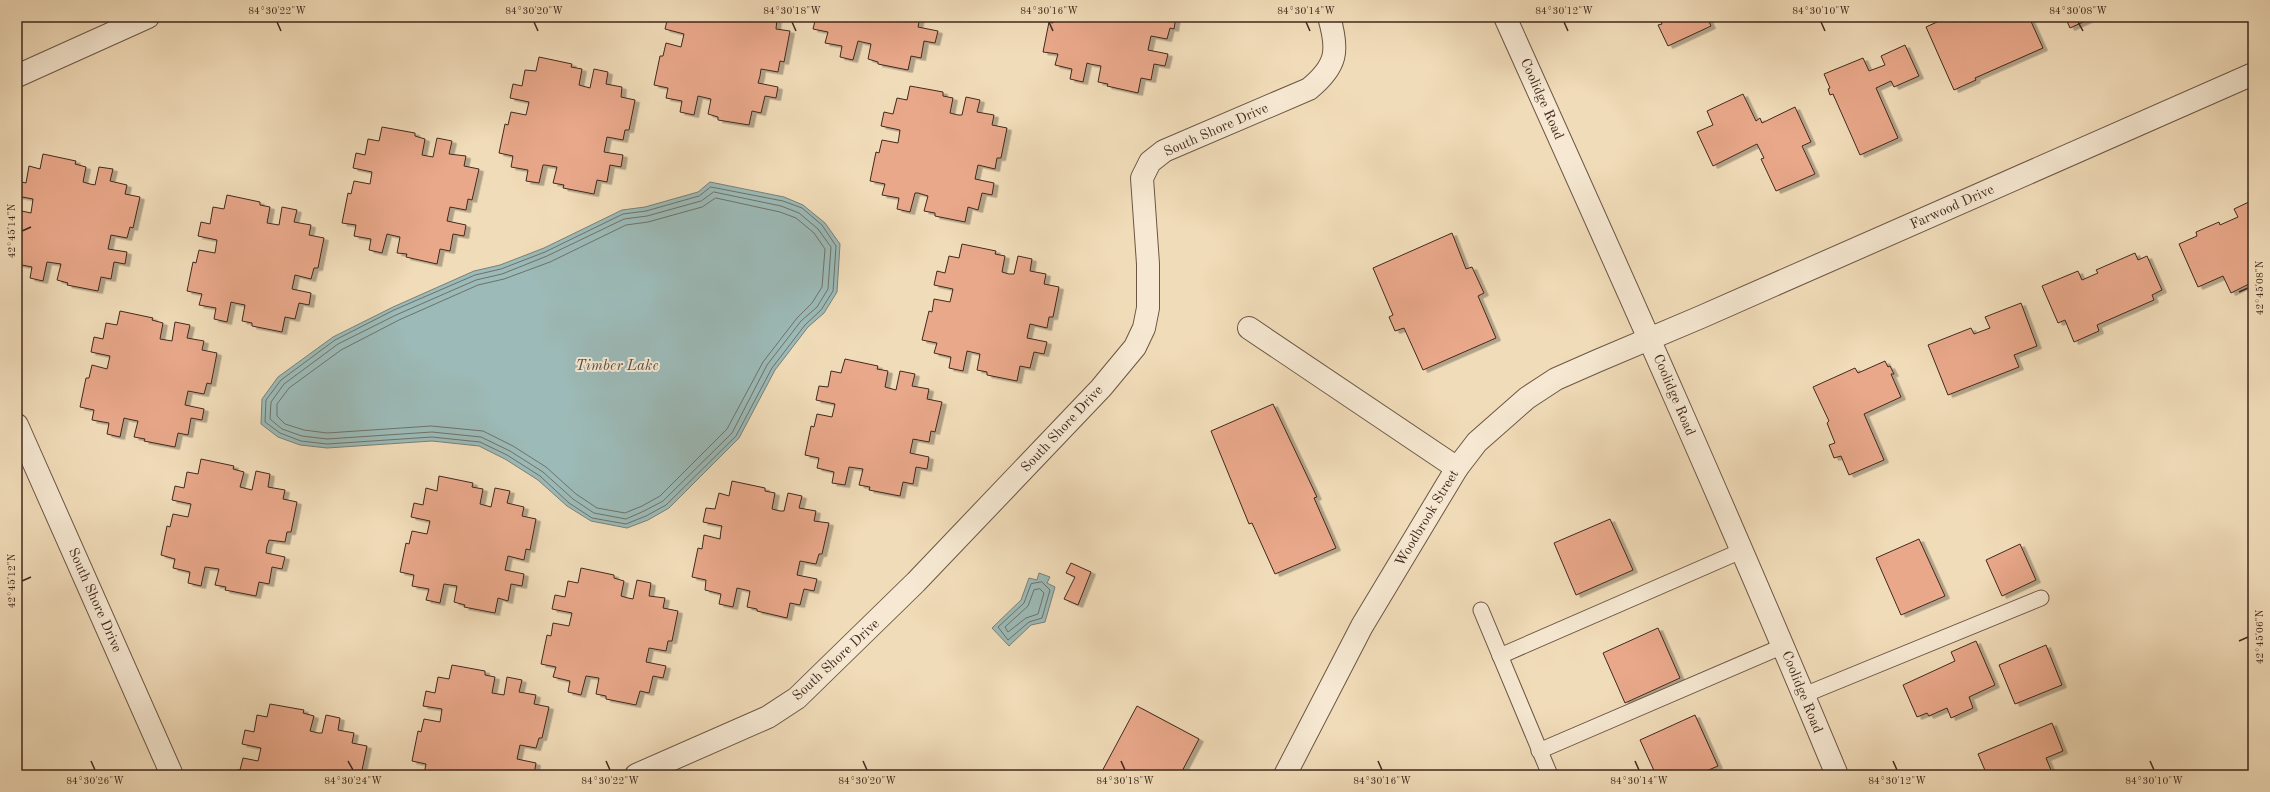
<svg xmlns="http://www.w3.org/2000/svg" width="2270" height="792" viewBox="0 0 2270 792" font-family="'Old Standard TT',serif">
  <style>
    .water { fill: #9cbab7; stroke: #778079 }
    .lines { fill: none; stroke-linecap: round; stroke-linejoin: round }
    .shore { stroke: #6e726a; stroke-width: 1 }
    .building { fill: #e9a88a; stroke: #40291d; filter: url(#shadow) }
    .service-casing { stroke: #6c5644; stroke-width: 17 }
    .minor-casing { stroke: #6c5644; stroke-width: 24 }
    .tertiary-casing { stroke: #6c5644; stroke-width: 24 }
    .service { stroke: #f6e8d2; stroke-width: 15 }
    .minor { stroke: #f6e8d2; stroke-width: 22 }
    .tertiary { stroke: #f6e8d2; stroke-width: 22 }
    .ticks { fill: none; stroke: #40291d; stroke-width: 1.5 }
    .labels { text-anchor: middle; dominant-baseline: central; stroke-width: 4; stroke-linejoin: round; paint-order: stroke }
    .street-label { font-size: 14px; fill: #40291d; stroke: #f6e8d2 }
    .water-label { font-size: 15px; font-style: italic; fill: #574d44; stroke: #f6e8d2 }
    .neatline { fill: none; stroke: #40291d; stroke-width: 1.5 }
    .ticks-label { font-size: 10px; text-anchor: middle; fill: #40291d }
  </style>
  <defs>
    <filter id="shadow"><feDropShadow dx="4.5" dy="2.5" stdDeviation="0" flood-color="#0004"/></filter>
  </defs>
  <rect width="100%" height="100%" fill="#f1dcb9"/>
  <filter id="stains"><feTurbulence type="fractalNoise" baseFrequency=".005" numOctaves="4"/><feColorMatrix values="0 0 0 0 .2 0 0 0 0 .09 0 0 0 0 .02 0 0 0 .5 -.17"/></filter>
  <radialGradient id="worn" r=".72"><stop offset=".6" stop-color="#630" stop-opacity="0"/><stop offset="1" stop-color="#630" stop-opacity=".3"/></radialGradient>
  <g class="water">
    <polygon points="710,182 784,197 803,205 825,223 840,244 837,292 824,313 808,327 775,370 739,438 669,508 648,520 627,528 591,521 567,506 538,480 505,459 479,446 432,441 327,448 300,445 278,437 261,424 262,399 278,377 333,337 393,307 474,271 500,265 544,248 622,210 645,207 698,192"/>
    <polygon points="1039,573 1050,577 1047,583 1055,587 1045,622 1031,625 1009,646 992,628 1021,600 1029,578 1037,580"/>
  </g>
  <g class="lines">
    <g class="shore">
      <polygon points="711,187 783,201 802,208 822,225 836,246 833,291 821,310 805,325 772,368 736,436 666,505 646,516 626,524 592,518 569,503 540,476 507,455 480,442 432,437 327,444 301,441 280,433 265,422 266,400 281,380 335,340 394,310 475,275 501,269 545,252 623,214 646,211 699,196"/>
      <polygon points="714,192 781,206 799,213 818,229 831,247 828,289 817,307 801,321 767,365 732,433 663,501 644,511 626,519 594,513 573,499 543,472 510,451 481,437 432,432 327,439 302,436 282,429 270,419 271,402 284,384 338,344 396,315 476,280 502,274 547,256 624,219 647,216 701,201"/>
      <polygon points="716,198 780,212 796,218 814,233 825,249 822,287 812,303 797,318 763,362 727,429 660,496 642,506 625,513 597,508 576,494 546,467 513,446 483,431 431,426 327,433 304,430 285,424 277,416 277,404 289,388 341,350 399,320 478,285 504,279 550,262 626,225 648,222 702,207"/>
      <polygon points="1042,582 1050,590 1042,618 1029,622 1008,640 998,627 1024,603 1031,584"/>
      <polygon points="1040,589 1044,593 1038,614 1026,618 1008,632 1005,627 1028,606 1034,590"/>
    </g>
  </g>
  <g class="building">
    <polygon points="668,17 736,17 745,19 745,17 768,17 777,19 776,29 790,31 784,62 780,61 778,72 761,69 760,76 758,83 778,87 776,98 765,96 761,113 752,111 749,125 718,120 718,117 708,114 711,99 698,96 694,115 680,112 682,101 666,98 668,88 654,85 660,56 663,56 666,43 681,47 684,34 665,29"/>
    <polygon points="816,17 920,17 918,27 938,31 935,43 924,41 921,58 911,56 908,70 878,64 878,62 868,59 871,44 862,42 858,41 853,60 840,57 842,46 825,43 828,32 813,29"/>
    <polygon points="1054,17 1176,17 1174,29 1170,28 1167,39 1151,36 1148,50 1168,54 1165,66 1154,64 1151,80 1141,78 1138,93 1107,86 1108,84 1098,82 1101,66 1090,64 1087,63 1083,82 1070,79 1072,69 1055,65 1058,54 1043,52 1049,22 1053,23"/>
    <polygon points="1659,17 1707,17 1711,26 1668,46 1658,25 1662,24"/>
    <polygon points="1948,17 1950,17 1953,22 1965,17 2029,17 2043,48 1975,78 1976,80 1954,90 1926,27"/>
    <polygon points="2065,17 2094,17 2070,28"/>
    <polygon points="1905,45 1919,76 1894,87 1891,81 1876,88 1898,138 1860,155 1833,94 1830,95 1828,89 1830,88 1824,74 1863,58 1869,71 1885,65 1881,56"/>
    <polygon points="539,57 572,64 571,67 582,69 579,85 590,88 594,69 608,72 606,84 622,87 621,97 635,100 629,130 625,130 623,140 607,137 604,152 623,155 621,167 610,165 607,182 597,180 594,194 563,188 564,185 553,183 557,167 545,165 543,165 539,183 526,181 528,170 511,167 513,156 499,153 505,124 508,125 511,112 526,115 529,102 510,98 513,84 522,86 525,70 536,71"/>
    <polygon points="910,86 943,92 943,96 953,98 950,113 958,115 962,115 966,97 980,100 977,112 994,115 992,125 1007,128 1001,158 997,158 995,169 978,165 975,179 994,183 992,195 982,193 978,210 968,207 965,222 935,216 935,213 924,211 928,196 918,193 915,193 910,212 897,209 899,198 882,195 885,184 870,181 876,152 879,153 882,140 898,143 900,130 881,126 884,112 893,114 897,98 907,100"/>
    <polygon points="1743,94 1756,121 1760,118 1762,123 1795,107 1811,142 1802,146 1815,174 1776,191 1761,159 1764,158 1757,144 1713,166 1697,132 1713,125 1707,111"/>
    <polygon points="382,127 415,133 415,136 425,139 422,155 433,157 437,138 452,141 449,154 466,156 464,166 479,169 472,200 468,199 466,210 450,207 447,221 466,225 464,236 453,234 450,251 440,249 437,264 406,257 407,254 397,253 400,237 391,235 387,234 382,253 369,250 371,239 354,236 356,225 342,223 348,193 351,194 354,181 370,184 372,172 353,168 356,153 365,155 368,139 379,141"/>
    <polygon points="43,154 76,161 75,164 86,167 83,182 90,184 95,185 99,167 113,169 110,181 127,185 125,194 140,197 133,228 130,227 127,238 111,235 108,249 127,252 125,264 114,262 111,279 101,277 98,291 67,285 68,283 57,280 61,264 47,262 43,281 30,278 32,267 17,264 17,210 31,213 33,199 17,196 17,181 26,183 29,166 40,169"/>
    <polygon points="227,195 260,202 260,205 270,207 267,223 279,225 282,207 297,210 294,222 311,225 309,235 324,238 318,268 314,268 311,279 295,275 292,289 311,293 309,305 299,303 295,319 285,317 282,332 252,326 252,323 242,321 245,305 235,303 231,302 227,322 214,319 216,308 199,305 202,294 187,291 193,262 196,263 199,250 215,253 217,240 198,236 201,222 210,224 213,207 224,209"/>
    <polygon points="2253,200 2253,282 2231,293 2223,276 2198,287 2179,244 2197,236 2196,232 2219,222 2220,225 2238,217 2234,209"/>
    <polygon points="1452,233 1466,269 1472,267 1484,293 1478,296 1496,338 1423,370 1404,328 1395,331 1389,317 1393,315 1373,268"/>
    <polygon points="962,244 996,251 995,254 1005,256 1002,272 1009,274 1014,274 1018,256 1032,259 1030,271 1046,274 1044,284 1059,287 1053,317 1049,317 1047,328 1030,324 1027,338 1047,342 1044,354 1034,352 1030,368 1020,366 1017,381 987,375 987,372 977,370 980,354 967,351 963,371 949,368 951,357 934,353 937,343 922,340 929,311 932,312 934,299 950,302 953,289 934,285 937,271 945,273 949,256 959,258"/>
    <polygon points="2135,253 2138,260 2147,256 2162,290 2152,295 2154,300 2097,325 2099,331 2074,342 2065,320 2058,323 2042,286 2078,271 2082,280 2098,273 2096,270"/>
    <polygon points="2021,303 2037,346 2014,355 2019,367 1948,395 1928,345 1971,328 1974,334 1990,328 1985,317"/>
    <polygon points="120,311 153,318 152,320 163,323 160,339 172,341 175,322 190,325 187,338 204,341 202,350 217,353 211,384 207,383 204,394 188,391 185,405 204,409 202,420 191,418 188,435 178,433 175,447 144,441 145,439 134,437 138,421 128,419 124,418 120,437 107,434 109,423 92,420 94,410 80,407 86,378 89,378 92,365 107,369 110,356 91,352 94,337 103,339 106,323 117,325"/>
    <polygon points="845,359 878,366 877,369 888,371 885,387 896,390 900,371 915,374 912,386 929,389 927,399 942,402 935,432 931,431 929,442 913,439 910,453 929,457 927,469 916,467 913,484 903,482 900,496 869,490 870,487 859,485 863,469 849,467 845,485 832,483 834,472 817,468 819,458 805,455 811,426 814,427 817,414 832,417 835,404 816,400 819,386 828,387 831,371 841,373"/>
    <polygon points="1885,361 1888,367 1890,366 1894,374 1891,374 1901,397 1864,414 1884,460 1849,475 1841,456 1834,458 1829,445 1835,443 1827,423 1829,421 1813,387 1855,368 1858,373"/>
    <polygon points="1273,404 1317,497 1314,498 1336,548 1275,574 1252,523 1249,524 1211,431"/>
    <polygon points="201,459 234,466 233,469 244,472 240,487 252,490 256,471 270,474 268,487 285,490 283,499 297,502 291,532 287,532 285,542 269,540 267,546 266,553 285,557 282,569 272,567 269,584 259,582 256,596 225,590 226,587 215,585 219,569 205,567 201,586 188,583 190,572 173,568 175,559 161,555 167,526 170,527 173,514 188,517 191,504 172,500 175,486 184,488 187,472 198,474"/>
    <polygon points="439,476 473,483 472,487 483,489 480,504 491,507 495,488 510,491 507,503 524,507 522,516 536,519 530,550 526,549 524,560 508,556 505,570 524,574 522,586 511,584 508,601 498,598 495,613 464,607 465,605 454,602 457,586 444,584 440,603 426,600 429,589 412,586 414,575 400,572 406,543 409,544 412,531 427,534 430,521 411,517 414,503 423,505 426,488 437,491"/>
    <polygon points="732,481 765,488 765,491 775,493 772,509 780,511 784,511 788,493 802,496 799,508 816,511 814,521 829,523 822,554 819,554 816,564 800,561 797,575 817,579 814,591 804,589 800,605 790,603 787,618 757,611 757,609 747,607 750,591 737,588 733,607 719,604 721,594 705,590 706,580 692,577 698,548 702,549 704,535 720,539 721,530 722,526 703,522 706,508 715,509 719,493 729,496"/>
    <polygon points="1610,519 1633,570 1576,595 1554,543"/>
    <polygon points="1919,539 1945,596 1901,615 1876,558"/>
    <polygon points="2020,544 2036,580 2002,596 1986,560"/>
    <polygon points="1071,563 1091,572 1078,605 1064,599 1075,577 1066,573"/>
    <polygon points="581,568 614,575 614,578 624,581 621,596 628,598 633,599 637,580 651,583 649,596 665,598 663,608 678,611 672,641 668,641 666,651 649,648 646,662 666,666 663,678 653,676 649,693 640,691 636,705 606,699 606,696 596,694 599,678 586,676 581,695 568,692 570,681 553,677 556,667 541,664 547,635 551,636 553,623 569,626 572,613 552,609 555,595 565,597 568,581 578,583"/>
    <polygon points="1658,628 1680,678 1625,703 1603,653"/>
    <polygon points="1976,641 1995,685 1969,697 1973,708 1951,718 1947,708 1929,716 1927,713 1917,717 1903,685 1955,661 1951,652"/>
    <polygon points="2046,645 2062,685 2015,704 1999,665"/>
    <polygon points="452,665 485,671 485,675 495,677 492,693 504,695 507,677 522,680 519,692 536,695 534,704 549,707 542,738 539,738 536,748 520,745 517,759 536,763 534,775 524,773 523,775 470,775 457,772 456,775 429,775 424,774 426,764 412,761 418,731 421,732 424,719 440,722 442,709 423,706 426,691 435,693 438,677 449,679"/>
    <polygon points="270,704 304,710 303,713 314,716 310,731 318,733 322,733 326,715 340,718 338,730 354,733 352,743 367,746 361,775 236,775 237,770 240,770 243,758 258,761 261,748 242,744 245,730 254,732 257,715 267,717"/>
    <polygon points="1137,706 1199,739 1180,775 1100,775"/>
    <polygon points="1695,715 1718,766 1697,775 1656,775 1640,740"/>
    <polygon points="2052,723 2063,751 2046,758 2053,775 1987,775 1978,754"/>
  </g>
  <g class="lines">
    <defs>
      <g id="service">
        <polyline points="1481,610 1550,775"/>
        <polyline points="1500,656 1741,551"/>
        <polyline points="1804,695 2041,598"/>
        <polyline points="1539,751 1783,646"/>
      </g>
      <g id="minor">
        <polyline points="17,76 148,17"/>
        <polyline points="1249,328 1457,468"/>
        <polyline points="17,425 172,775"/>
        <path d="M636 775 768 717 797 698 916 582 1101 388 1135 347 1144 328 1148 308V264L1142 178 1150 162 1164 151 1309 89C1337 66 1339 51 1329 17"/>
        <polyline points="1285,775 1362,626 1457,468 1477,442 1527,398 1556,379 1597,361 1701,317 2253,74"/>
      </g>
      <path id="tertiary" d="M1505 17C1618 268 1731 520 1837 775"/>
    </defs>
    <use href="#service" class="service-casing"/>
    <use href="#minor" class="minor-casing"/>
    <use href="#tertiary" class="tertiary-casing"/>
    <use href="#service" class="service"/>
    <use href="#minor" class="minor"/>
    <use href="#tertiary" class="tertiary"/>
  </g>
  <path class="ticks" d="M277 22 281 31M534 22 538 31M792 22 796 31M1049 22 1053 31M1306 22 1310 31M1564 22 1568 31M1821 22 1825 31M2078 22 2083 31M22 231 31 227M2239 292 2248 288M22 581 31 577M2239 641 2248 637M91 761 95 770M348 761 353 770M606 761 610 770M863 761 867 770M1121 761 1125 770M1378 761 1382 770M1635 761 1639 770M1893 761 1897 770M2150 761 2154 770"/>
  <g class="labels">
    <g class="street-label">
      <text transform="translate(1542 99) rotate(66)">Coolidge Road</text>
      <text transform="translate(1216 130) rotate(-24)">South Shore Drive</text>
      <text transform="translate(1952 207) rotate(-24)">Farwood Drive</text>
      <text transform="translate(1674 395) rotate(67)">Coolidge Road</text>
      <text transform="translate(1062 429) rotate(-47)">South Shore Drive</text>
      <text transform="translate(1427 518) rotate(-59)">Woodbrook Street</text>
      <text transform="translate(95 600) rotate(66)">South Shore Drive</text>
      <text transform="translate(836 660) rotate(-43)">South Shore Drive</text>
      <text transform="translate(1802 692) rotate(68)">Coolidge Road</text>
    </g>
    <g class="water-label">
      <text x="617" y="366">Timber Lake</text>
    </g>
  </g>
  <rect width="2270" height="792" fill="none" stroke="#f1dcb9" stroke-width="44"/>
  <rect x="22" y="22" width="2226" height="748" class="neatline"/>
  <g class="ticks-label">
    <text x="277" y="14">84°30'22"W</text>
    <text x="534" y="14">84°30'20"W</text>
    <text x="792" y="14">84°30'18"W</text>
    <text x="1049" y="14">84°30'16"W</text>
    <text x="1306" y="14">84°30'14"W</text>
    <text x="1564" y="14">84°30'12"W</text>
    <text x="1821" y="14">84°30'10"W</text>
    <text x="2078" y="14">84°30'08"W</text>
    <text transform="translate(11 231) rotate(-90)" y="4">42°45'14"N</text>
    <text transform="translate(2259 288) rotate(-90)" y="4">42°45'08"N</text>
    <text transform="translate(11 581) rotate(-90)" y="4">42°45'12"N</text>
    <text transform="translate(2259 637) rotate(-90)" y="4">42°45'06"N</text>
    <text x="95" y="784">84°30'26"W</text>
    <text x="353" y="784">84°30'24"W</text>
    <text x="610" y="784">84°30'22"W</text>
    <text x="867" y="784">84°30'20"W</text>
    <text x="1125" y="784">84°30'18"W</text>
    <text x="1382" y="784">84°30'16"W</text>
    <text x="1639" y="784">84°30'14"W</text>
    <text x="1897" y="784">84°30'12"W</text>
    <text x="2154" y="784">84°30'10"W</text>
  </g>
  <rect width="100%" height="100%" filter="url(#stains)"/>
  <rect width="100%" height="100%" fill="url(#worn)"/>
</svg>
